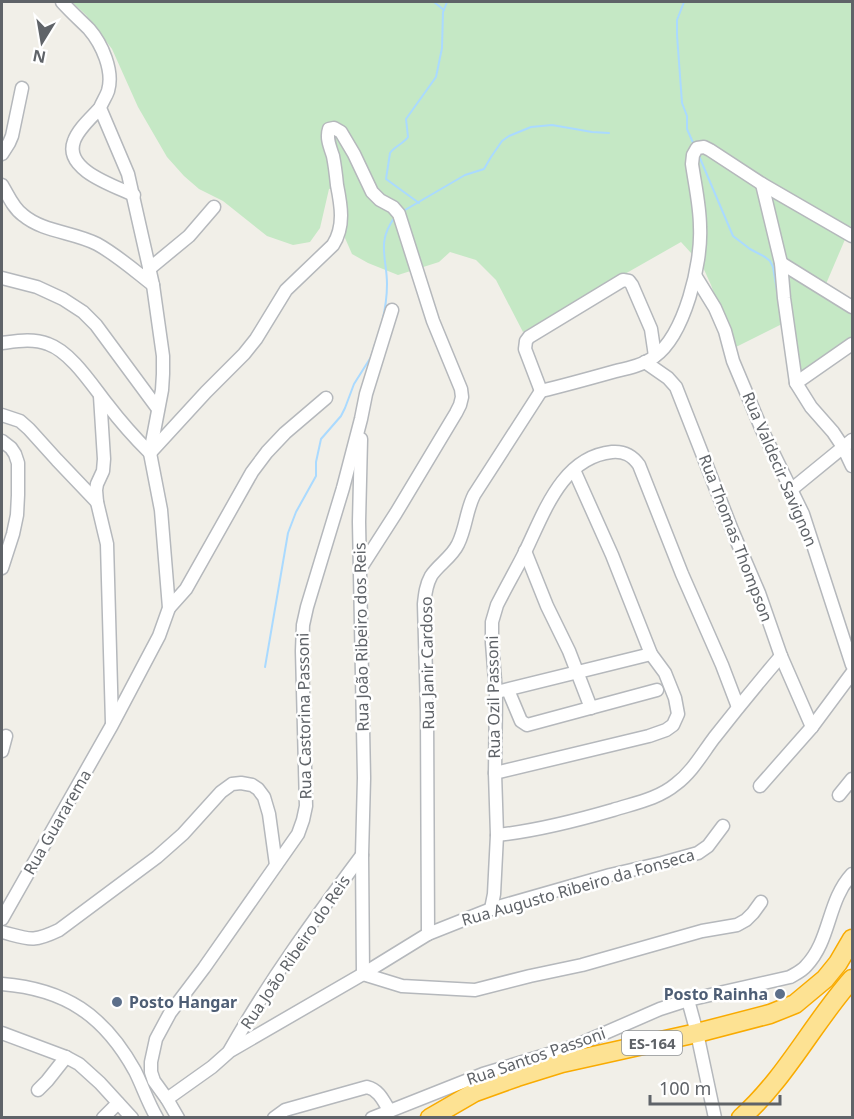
<svg xmlns="http://www.w3.org/2000/svg" width="854" height="1119" viewBox="0 0 854 1119" font-family="'Noto Sans',sans-serif">
  <style>
    .green { fill: #c5e8c5 }
    .lines { fill: none; stroke-linecap: round; stroke-linejoin: round }
    .stream { stroke: #aadaff; stroke-width: 2 }
    .minor-casing { stroke: #b5b8bc; stroke-width: 15 }
    .highway-casing { stroke: #f9ab00; stroke-width: 21 }
    .minor { stroke: #fff; stroke-width: 12 }
    .highway { stroke: #fde293; stroke-width: 18 }
    .service-dot { fill: #5c6f8a; stroke: #fff; stroke-width: 2 }
    .labels { text-anchor: middle; dominant-baseline: central; stroke-width: 5; stroke-linejoin: round; paint-order: stroke }
    .shield { fill: #fff; stroke: #8f9295; stroke-width: 1.5 }
    .shield-label { font-size: 15px; font-weight: bold; fill: #5f6368 }
    .street-label { font-size: 16px; fill: #5f6368; stroke: #fff }
    .service-label { font-size: 16px; font-weight: bold; fill: #4e5e75; stroke: #fff; text-anchor: end }
  </style>
  <rect width="100%" height="100%" fill="#f1efe8"/>
  <polygon class="green" points="72,2 852,2 852,223 823,291 852,309 852,337 798,376 786,322 734,348 711,285 702,265 681,242 523,332 496,280 476,260 450,252 439,262 398,275 368,263 352,254 345,238 335,188 329,189 320,228 310,242 293,245 267,236 223,201 199,189 184,176 167,157 138,107 112,49 86,15"/>
  <g class="lines">
    <g class="stream">
      <polyline points="434,2 444,10"/>
      <polyline points="684,2 677,20 677,35 682,103 687,116 687,129 694,145"/>
      <polyline points="699,156 733,236 750,249 765,257 770,261 773,267 778,296"/>
      <path d="M419 203 386 179 390 153C395 146 403 144 408 137L406 119 436 77 442 48 443 12 447 2"/>
      <polyline points="405,210 465,175 484,169 491,157 502,141 509,136 531,127 552,125 592,132 609,133"/>
      <path d="M382 322C385 310 387 297 387 284 387 258 376 242 395 217"/>
      <polyline points="265,667 288,533 296,512 316,476 316,462 321,439 341,416 345,408 354,384 371,357 375,344"/>
    </g>
    <defs>
      <g id="minor">
        <path d="M100 108C91 118 78 129 74 141 63 170 115 186 134 195"/>
        <polyline points="2,154 9,143 12,136 22,88"/>
        <polyline points="762,184 781,263 784,298 796,383 811,407 833,432 843,447 852,466"/>
        <path d="M2 185C8 195 13 208 23 215 43 232 74 232 97 244 117 255 135 271 153 285"/>
        <polyline points="781,263 852,307"/>
        <polyline points="149,269 189,236 214,207"/>
        <polyline points="696,277 715,308 725,331 733,361 762,430 803,514 852,665"/>
        <polyline points="2,278 37,287 63,299 83,312 96,325 158,409"/>
        <path d="M2 343C17 341 33 338 48 344 71 352 92 385 107 404 120 421 135 438 150 453L206 392 244 354 256 339 286 290 333 245C345 226 341 205 337 185 336 175 335 166 333 156 330 147 326 138 329 129L334 128 341 132 354 154 372 192 380 200 393 207 399 214 433 321 461 389 462 397 460 405 456 413 396 513 360 569"/>
        <polyline points="645,362 668,378 676,387 732,530 759,593 781,656 812,727"/>
        <polyline points="796,383 852,344"/>
        <path d="M541 391C566 385 591 378 616 371 629 368 643 365 654 357 685 335 702 263 700 227 700 206 695 185 692 164L693 155 697 148 704 147 710 150 762 184 852 236"/>
        <polyline points="541,391 525,349 526,341 529,337 623,280 629,281 632,285 651,329 655,356"/>
        <polyline points="100,396 104,459 103,471 97,484 96,490 97,502 107,544 112,723"/>
        <polyline points="2,415 20,421 29,429 57,460 97,502"/>
        <polyline points="361,439 359,522 364,778 362,855 363,974"/>
        <polyline points="2,441 11,448 15,454 18,463 18,495 17,515 13,534 2,568"/>
        <polyline points="792,489 852,440"/>
        <polyline points="525,551 547,606 569,651 591,708"/>
        <polyline points="169,608 186,589 252,472 267,452 285,433 326,398"/>
        <polyline points="508,690 521,721 527,725 657,690"/>
        <polyline points="501,691 651,654"/>
        <polyline points="2,751 6,736"/>
        <polyline points="495,773 649,736 666,730 673,725 678,714 675,698 665,673 651,654 612,555 574,470"/>
        <polyline points="760,786 812,727 852,673"/>
        <polyline points="839,795 852,779"/>
        <path d="M497 835C536 831 575 821 613 810 635 803 658 799 676 784 692 772 702 754 714 738 736 710 758 683 781 656"/>
        <path d="M491 909 494 894 497 835 495 773 496 693 492 643V622L497 605C506 587 516 570 525 552 544 513 562 457 612 452 624 451 632 455 639 465L682 574 722 665 738 707"/>
        <path d="M2 919 112 725 159 636 169 608 161 510 150 453 162 390 163 374V356L153 285 128 174 100 108C102 102 106 97 108 91 114 71 102 44 89 29 80 20 70 11 62 2"/>
        <path d="M2 932C29 939 32 943 59 930L157 857 183 834 221 792 232 784 241 783 252 785 258 789 264 797 269 814 276 865"/>
        <path d="M428 934 427 711 424 604C425 594 426 585 431 576 438 565 452 557 458 544 466 528 466 511 474 495L541 391"/>
        <polyline points="363,974 402,986 475,990 530,976 582,965 702,931 737,925 746,920 753,913 761,902"/>
        <path d="M2 984C65 989 104 1015 135 1071 143 1087 148 1103 157 1118"/>
        <polyline points="688,1000 697,1033 715,1118"/>
        <polyline points="2,1033 66,1057 79,1064 100,1083 132,1118"/>
        <path d="M230 1050C269 981 315 918 362 855"/>
        <polyline points="38,1090 47,1081 66,1057"/>
        <polyline points="167,1099 212,1067 230,1051 363,974 428,934 491,909 610,875 662,863 698,853 708,846 723,826"/>
        <polyline points="103,1118 118,1103"/>
        <polyline points="178,1118 167,1099 154,1081 151,1072 151,1062 156,1039 170,1013 204,968 298,834 303,820 306,806 302,651 303,625 307,607 343,488 361,419 366,394 392,310"/>
        <path d="M274 1118 285 1110 367 1087C379 1090 383 1100 389 1110"/>
        <path d="M372 1118 483 1074 575 1046 660 1009 688 1000 790 977C795 974 802 971 806 966 831 940 827 901 852 874"/>
      </g>
      <g id="highway">
        <polyline points="430,1118 475,1092 517,1077 562,1063 697,1033 770,1014 795,1004 825,979 838,963 852,939"/>
        <path d="M741 1118C786 1078 813 1023 852 979"/>
      </g>
    </defs>
    <use href="#minor" class="minor-casing"/>
    <use href="#highway" class="highway-casing"/>
    <use href="#minor" class="minor"/>
    <use href="#highway" class="highway"/>
  </g>
  <g class="service-dot">
    <circle cx="780" cy="994" r="6"/>
    <circle cx="117" cy="1002" r="6"/>
  </g>
  <g class="labels">
    <rect class="shield" x="622" y="1031" width="60" height="24" rx="4.5"/>
    <g class="shield-label">
      <text x="652" y="1043">ES-164</text>
    </g>
    <g class="street-label">
      <text transform="translate(780 469) rotate(67)">Rua Valdecir Savignon</text>
      <text transform="translate(736 538) rotate(69)">Rua Thomas Thompson</text>
      <text transform="translate(361 637) rotate(-91)">Rua João Ribeiro dos Reis</text>
      <text transform="translate(427 663) rotate(-91)">Rua Janir Cardoso</text>
      <text transform="translate(493 697) rotate(-91)">Rua Ozil Passoni</text>
      <text transform="translate(304 716) rotate(-91)">Rua Castorina Passoni</text>
      <text transform="translate(57 822) rotate(-60)">Rua Guararema</text>
      <text transform="translate(578 887) rotate(-16)">Rua Augusto Ribeiro da Fonseca</text>
      <text transform="translate(295 952) rotate(-56)">Rua João Ribeiro do Reis</text>
      <text transform="translate(536 1056) rotate(-19)">Rua Santos Passoni</text>
    </g>
    <g class="service-label">
      <text x="768" y="994">Posto Rainha</text>
      <text x="129" y="1002" text-anchor="start">Posto Hangar</text>
    </g>
  </g>
  <rect width="854" height="1119" fill="none" stroke="#5f6368" stroke-width="6"/>
  <g transform="translate(42 42) rotate(191)" stroke="#ffffff" stroke-width="4.5" paint-order="stroke">
  <path d="M0-4.5L10 22L0 15L-10 22Z" fill="#5f6368"/>
  <text y="-9" font-size="16" font-weight="bold" text-anchor="middle" fill="#5f6368">N</text>
  </g>
  <path d="M650 1095v9h130v-9" fill="none" stroke="#5f6368" stroke-width="3"/>
  <text x="659" y="1095" font-size="18" fill="#5f6368" stroke="#ffffff" stroke-width="4.5" paint-order="stroke">100 m</text>
</svg>
